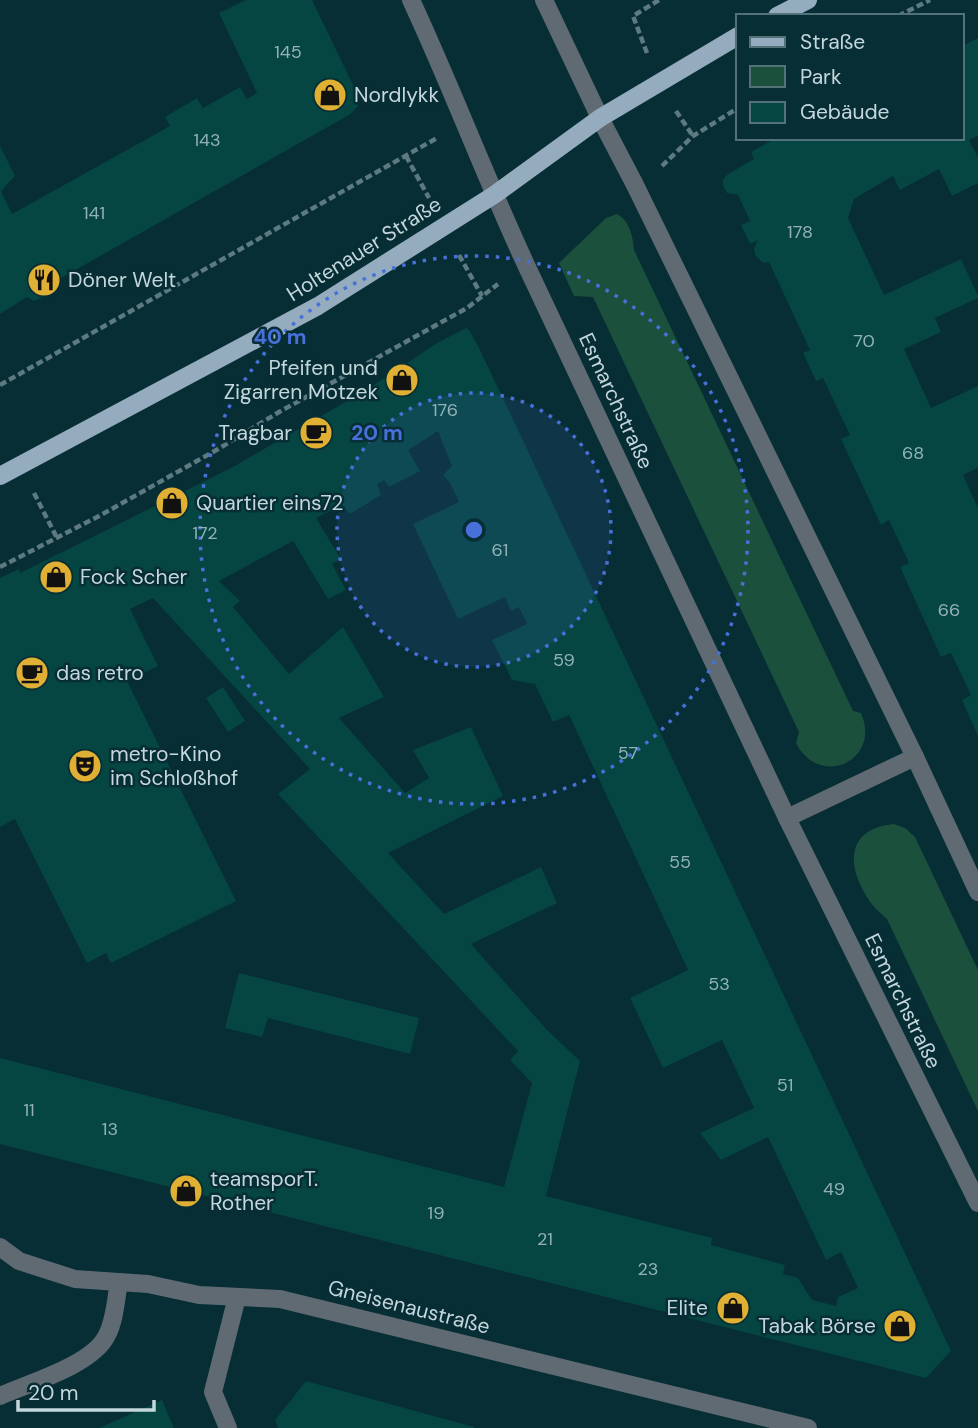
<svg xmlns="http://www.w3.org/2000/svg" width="978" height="1428" viewBox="0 0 978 1428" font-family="'DM Sans',sans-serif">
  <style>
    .green { fill: #1b503c }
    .building { fill: #054542; fill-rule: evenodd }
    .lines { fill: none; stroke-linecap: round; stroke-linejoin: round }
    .path { stroke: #5d7a81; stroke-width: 4.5; stroke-dasharray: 7 3.5; stroke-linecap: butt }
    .minor { stroke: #5f6a73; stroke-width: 18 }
    .major { stroke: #95acbe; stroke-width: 18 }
    .ring { fill: none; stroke: #4770d9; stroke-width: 3.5; stroke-dasharray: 3.5 7 }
    .labels { text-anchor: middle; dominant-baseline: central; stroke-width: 5; stroke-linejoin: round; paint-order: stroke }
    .number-label { font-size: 18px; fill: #94b2b6 }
    .poi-label { font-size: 21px; fill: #c4d7dc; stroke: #072d35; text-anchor: start }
    .street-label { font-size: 21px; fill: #c4d7dc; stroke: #072d35 }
    .centre { fill: #4770d9; stroke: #072d35; stroke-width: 3.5 }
    .ring-label { font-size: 21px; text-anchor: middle; font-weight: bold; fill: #4770d9; stroke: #072d35; stroke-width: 5; stroke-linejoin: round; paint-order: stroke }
  </style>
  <rect width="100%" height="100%" fill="#072d35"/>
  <g class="green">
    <path d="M617 214C630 221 633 237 634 250L853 711 861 713C882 761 819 789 796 743L799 732 593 297 574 296 559 263 606 218Z"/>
    <path d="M894 824 905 828 915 837 978 970V1111L887 919C882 914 875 909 871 903 847 870 843 829 894 824Z"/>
  </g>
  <g class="building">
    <polygon points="246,0 312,0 356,91 358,106 349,115 56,281 57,285 51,294 34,301 27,297 0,314 0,146 15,176 1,191 12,214 170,126 165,117 197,98 203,108 240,87 247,99 257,93 219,13"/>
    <polygon points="978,38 978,136 969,140 978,157 978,183 952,196 939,169 900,190 893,176 854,199 848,218 884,295 961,259 978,296 978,298 935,318 941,332 904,349 931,408 978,386 978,468 963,475 978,508 978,736 962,700 971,695 951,653 941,657 900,567 909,563 889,520 881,525 841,439 850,435 839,412 823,378 816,381 803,353 810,350 769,262 763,263 755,255 754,249 758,240 750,244 741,225 750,221 738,195 727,193 723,186 723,180 728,174 754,159 751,152 776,138 962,138 962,46"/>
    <path d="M466 328 470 331 480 350 526 447 951 1351 926 1378 0 1144V1058L504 1187 532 1083 510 1060 518 1051 278 794 310 769 153 598 130 609 158 666 127 681 236 901 111 963 106 953 87 963 15 819 0 827V578L19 569 20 573 231 468 368 389 437 343ZM438 431 452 466 443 475 450 483 459 502 413 524 458 619 505 597 511 611 519 607 527 624 492 640 512 680 535 684 553 722 569 715 688 970 630 998 663 1068 722 1040 754 1108 700 1133 721 1160 768 1137 826 1260 841 1252 858 1288 838 1297 836 1306 812 1300 798 1278 783 1274 785 1265 711 1245 712 1238 546 1196 580 1061 547 1030 471 944 557 903 541 867 444 914 388 853 503 796 471 727 413 750 429 778 405 793 339 718 384 697 343 627 289 674 233 607 240 601 219 581 293 541 328 599 346 590 332 564 341 559 316 518 342 505 350 514 381 495 377 484 384 480 389 487 420 471 408 450Z"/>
    <polygon points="223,687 245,721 228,732 206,698"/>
    <polygon points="239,973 419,1018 410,1054 268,1018 262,1037 225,1028"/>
    <polygon points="306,1381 474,1427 474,1428 278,1428 275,1420"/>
    <polygon points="162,1400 174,1428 99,1428"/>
  </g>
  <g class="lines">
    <g class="path">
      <polyline points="898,16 930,0"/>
      <polyline points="647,53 633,16 659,0"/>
      <polyline points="676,111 693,136"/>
      <polyline points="406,156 429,198"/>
      <polyline points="662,166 693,136 738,108"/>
      <polyline points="459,255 482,296"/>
      <polyline points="0,385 437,138"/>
      <polyline points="34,493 57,538"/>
      <polyline points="0,567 101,515 220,448 279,412 467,308 498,284"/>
    </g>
    <g class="minor">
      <path d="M411 0C452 88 486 179 527 267L787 818 978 1203"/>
      <polyline points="544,0 600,118 635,185 915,757 978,892"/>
      <polyline points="787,818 915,757"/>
      <polyline points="0,1247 19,1261 75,1279 148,1284 199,1295 280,1299 808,1428"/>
      <path d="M0 1396C29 1383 93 1365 107 1335 115 1320 116 1298 119 1282"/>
      <polyline points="228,1428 213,1392 237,1297"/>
    </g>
    <g class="major">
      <polyline points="777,16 808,0"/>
      <polyline points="0,476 318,306 494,195 600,118 738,36"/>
    </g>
  </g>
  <circle cx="474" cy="530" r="137" fill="#4770d9" fill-opacity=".12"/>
  <g class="ring">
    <circle cx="474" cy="530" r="137"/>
    <circle cx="474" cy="530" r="274"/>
  </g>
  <defs>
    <symbol id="shop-disc" viewBox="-11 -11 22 22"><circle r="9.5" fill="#dfb034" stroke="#072d35"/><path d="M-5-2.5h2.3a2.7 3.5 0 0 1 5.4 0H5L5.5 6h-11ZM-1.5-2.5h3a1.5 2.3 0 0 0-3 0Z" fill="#111"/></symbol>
    <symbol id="restaurant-disc" viewBox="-11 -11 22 22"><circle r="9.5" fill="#dfb034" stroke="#072d35"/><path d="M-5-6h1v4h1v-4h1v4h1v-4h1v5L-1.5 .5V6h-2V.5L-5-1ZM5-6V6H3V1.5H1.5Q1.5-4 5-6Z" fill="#111"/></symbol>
    <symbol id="cafe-disc" viewBox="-11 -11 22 22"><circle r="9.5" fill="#dfb034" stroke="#072d35"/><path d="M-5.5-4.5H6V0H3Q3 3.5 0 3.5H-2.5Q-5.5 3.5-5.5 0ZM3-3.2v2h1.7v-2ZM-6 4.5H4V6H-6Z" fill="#111"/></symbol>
    <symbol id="theatre-disc" viewBox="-11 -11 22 22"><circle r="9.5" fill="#dfb034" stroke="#072d35"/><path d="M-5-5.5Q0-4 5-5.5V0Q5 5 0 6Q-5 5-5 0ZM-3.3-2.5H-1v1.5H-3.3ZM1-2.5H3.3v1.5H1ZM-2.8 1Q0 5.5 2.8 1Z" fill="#111"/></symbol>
  </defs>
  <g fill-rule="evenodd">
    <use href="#shop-disc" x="311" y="76" width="38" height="38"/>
    <use href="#restaurant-disc" x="25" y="261" width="38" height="38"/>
    <use href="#shop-disc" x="383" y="361" width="38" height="38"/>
    <use href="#cafe-disc" x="297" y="414" width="38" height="38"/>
    <use href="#shop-disc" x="153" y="484" width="38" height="38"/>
    <use href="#shop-disc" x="37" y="558" width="38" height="38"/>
    <use href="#cafe-disc" x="13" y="654" width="38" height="38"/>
    <use href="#theatre-disc" x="66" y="747" width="38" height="38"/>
    <use href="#shop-disc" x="167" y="1172" width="38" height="38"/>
    <use href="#shop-disc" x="714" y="1289" width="38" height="38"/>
    <use href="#shop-disc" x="881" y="1307" width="38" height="38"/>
  </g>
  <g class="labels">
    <g class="number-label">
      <text x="288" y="52">145</text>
      <text x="207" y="140">143</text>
      <text x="94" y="213">141</text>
      <text x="800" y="232">178</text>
      <text x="864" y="341">70</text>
      <text x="445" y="410">176</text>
      <text x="913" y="453">68</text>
      <text x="205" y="533">172</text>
      <text x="500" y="550">61</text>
      <text x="949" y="610">66</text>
      <text x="564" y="660">59</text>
      <text x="628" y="753">57</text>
      <text x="680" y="862">55</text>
      <text x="719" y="984">53</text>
      <text x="785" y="1085">51</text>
      <text x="29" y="1110">11</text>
      <text x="110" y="1129">13</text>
      <text x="834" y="1189">49</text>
      <text x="436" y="1213">19</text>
      <text x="545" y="1239">21</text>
      <text x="648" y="1269">23</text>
    </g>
    <g class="poi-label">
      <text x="354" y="95">Nordlykk</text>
      <text x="68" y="280">Döner Welt</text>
      <text x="378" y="368" text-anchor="end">Pfeifen und<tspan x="378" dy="24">Zigarren Motzek</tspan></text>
      <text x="292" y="433" text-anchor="end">Tragbar</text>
      <text x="196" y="503">Quartier eins72</text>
      <text x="80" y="577">Fock Scher</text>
      <text x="56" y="673">das retro</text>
      <text x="110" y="754">metro-Kino<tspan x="110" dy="24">im Schloßhof</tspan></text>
      <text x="210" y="1179">teamsporT.<tspan x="210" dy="24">Rother</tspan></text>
      <text x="708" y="1308" text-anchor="end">Elite</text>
      <text x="876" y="1326" text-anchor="end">Tabak Börse</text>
    </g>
    <g class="street-label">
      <text transform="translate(364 249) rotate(-32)">Holtenauer Straße</text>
      <text transform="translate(616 401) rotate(65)">Esmarchstraße</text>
      <text transform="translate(903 1001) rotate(64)">Esmarchstraße</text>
      <text transform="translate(409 1307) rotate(14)">Gneisenaustraße</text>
    </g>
  </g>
  <circle cx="474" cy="530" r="10" class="centre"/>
  <g class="ring-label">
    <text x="280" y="344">40 m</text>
    <text x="377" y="440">20 m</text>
  </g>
  <rect x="736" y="14" width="228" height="126" fill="#072d35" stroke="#537178" stroke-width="2"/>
  <rect x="750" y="37" width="35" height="10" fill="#95acbe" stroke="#537178" stroke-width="2"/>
  <text x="800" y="49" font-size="21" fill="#c4d7dc">Straße</text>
  <rect x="750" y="66" width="35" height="21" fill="#1b503c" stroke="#537178" stroke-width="2"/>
  <text x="800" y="84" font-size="21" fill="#c4d7dc">Park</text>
  <rect x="750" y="102" width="35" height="21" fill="#054542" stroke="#537178" stroke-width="2"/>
  <text x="800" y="119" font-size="21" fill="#c4d7dc">Gebäude</text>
  <path d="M18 1400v10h136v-10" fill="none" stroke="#c4d7dc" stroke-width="3.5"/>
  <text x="28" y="1400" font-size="21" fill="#c4d7dc" stroke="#072d35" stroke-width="5" paint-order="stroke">20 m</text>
</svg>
